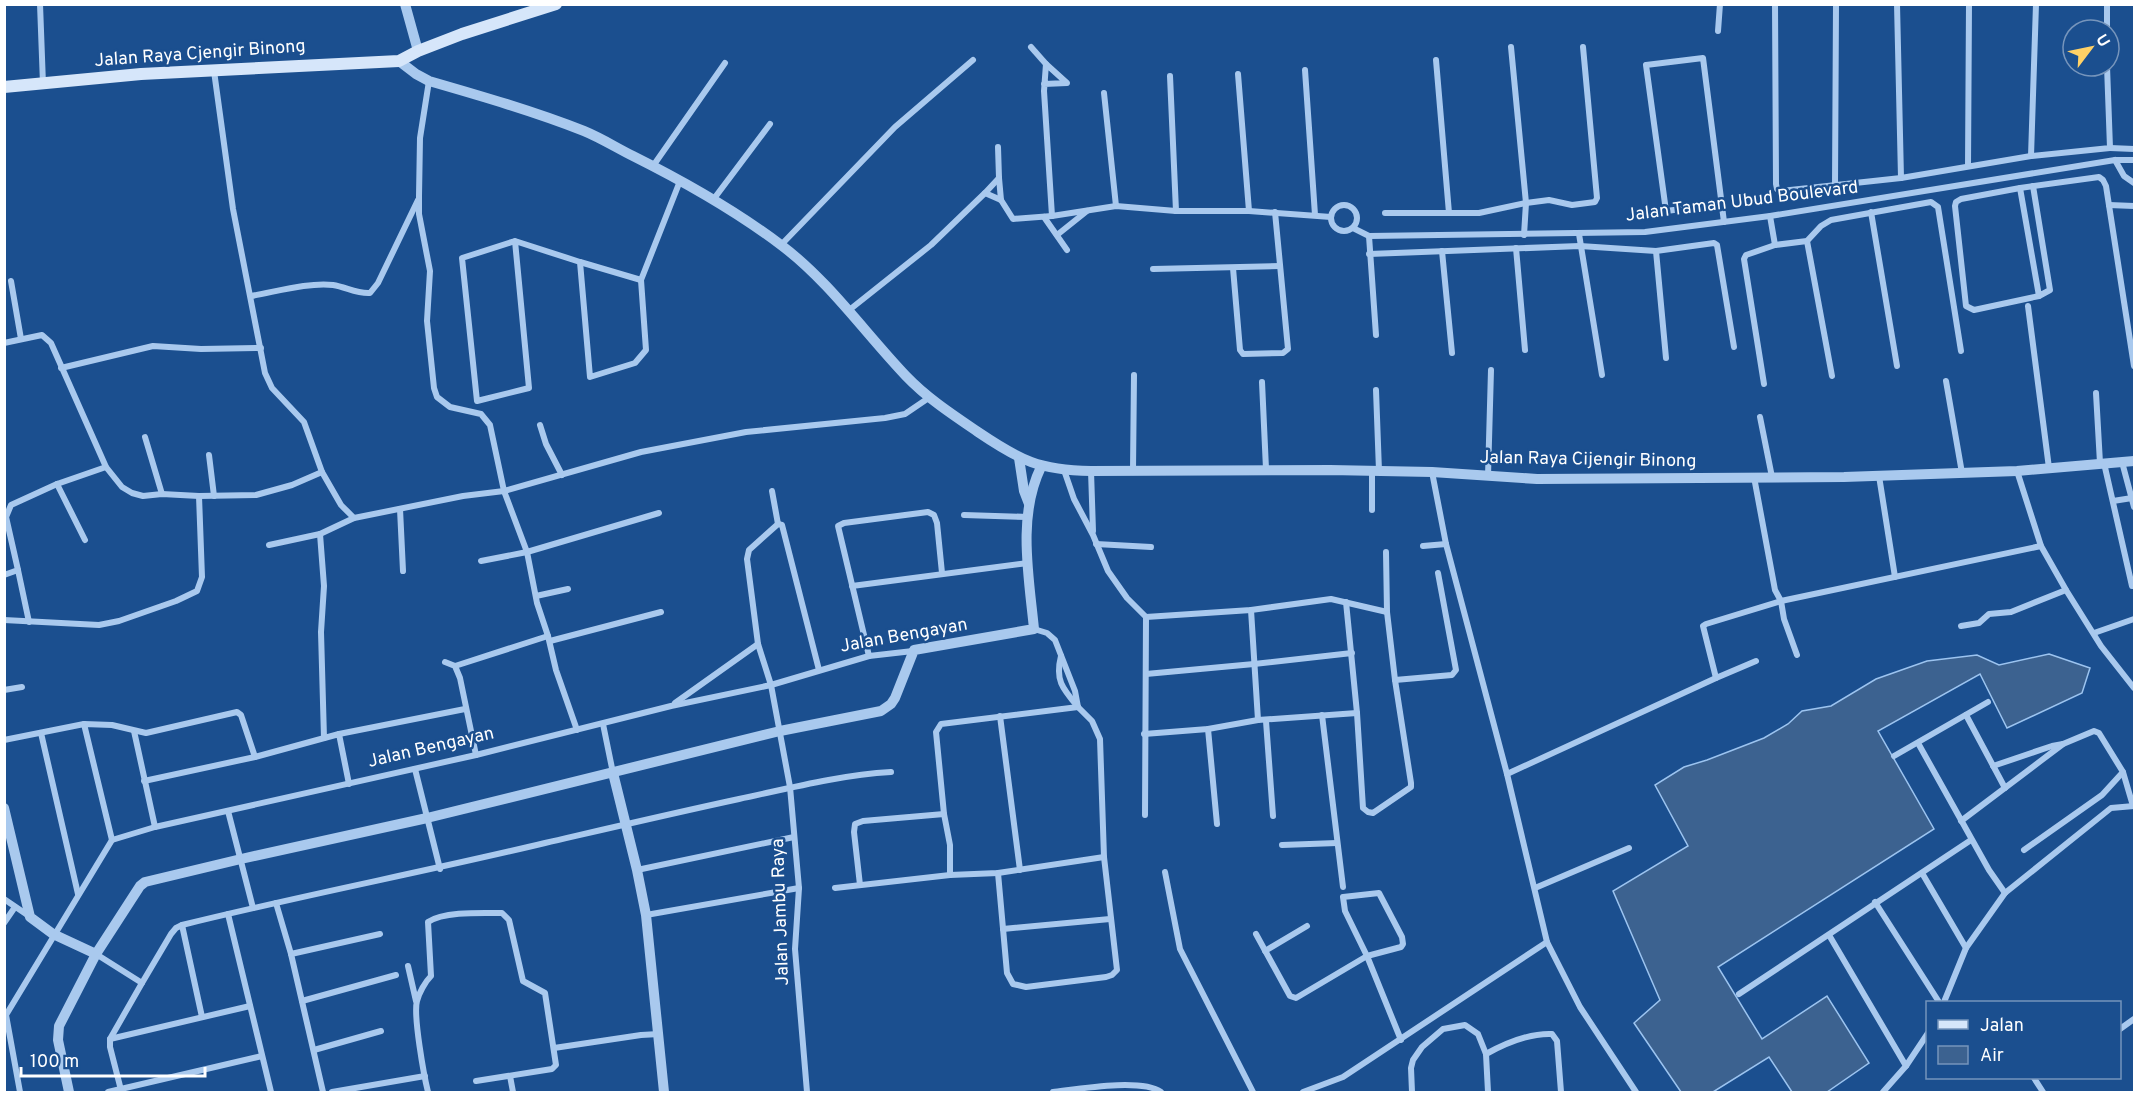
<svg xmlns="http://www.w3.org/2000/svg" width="2139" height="1097" viewBox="0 0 2139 1097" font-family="Overpass,sans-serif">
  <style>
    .water { fill: #3c6290; stroke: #9cc4f0; stroke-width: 1.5 }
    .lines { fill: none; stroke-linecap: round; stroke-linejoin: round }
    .minor { stroke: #a9c9ee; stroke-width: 6 }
    .tertiary { stroke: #a9c9ee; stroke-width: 10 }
    .secondary { stroke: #d6e6fa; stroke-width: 12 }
    .labels { text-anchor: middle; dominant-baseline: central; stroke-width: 5; stroke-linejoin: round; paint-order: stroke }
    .street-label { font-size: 18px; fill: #fff; stroke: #1b4f8f }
  </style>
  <rect width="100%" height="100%" fill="#1b4f8f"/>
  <polygon class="water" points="2049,654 2090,668 2082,693 2007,728 1980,674 1878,731 1934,829 1718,967 1762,1039 1827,996 1869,1063 1827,1092 1792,1092 1769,1057 1713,1092 1681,1092 1634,1023 1660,1000 1613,891 1688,846 1655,785 1684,767 1707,760 1764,738 1788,724 1802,711 1831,706 1876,679 1927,661 1977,655 1999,665"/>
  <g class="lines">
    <g class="minor">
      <polyline points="40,4 43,84"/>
      <polyline points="1775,4 1776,184 1777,189 1781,191 1901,178 2031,156 2110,148 2107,66"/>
      <polyline points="1897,4 1901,178"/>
      <polyline points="2107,4 2107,30"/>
      <polyline points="1718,31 1720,4"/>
      <polyline points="1031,47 1046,64"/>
      <polyline points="1511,47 1526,203 1524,235"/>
      <polyline points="1436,60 1449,213"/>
      <polyline points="1305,70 1315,215"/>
      <polyline points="214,71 233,209 265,373 272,388 304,422 322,472 341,505 354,518"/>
      <polyline points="1238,74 1249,211"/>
      <polyline points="1170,76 1176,211"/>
      <polyline points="429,81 420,138 419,196 419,214 430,271 427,321 434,388 437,397 450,407 481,414 490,425 504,491 527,552 537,603 548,636 556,670 577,730"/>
      <polyline points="1044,84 1067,83 1046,64 1044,91 1052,216"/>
      <polyline points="1104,93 1116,206"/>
      <polyline points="2110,148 2134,149"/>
      <polyline points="2031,156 2036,4"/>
      <polyline points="2115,160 2124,176 2134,183"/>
      <polyline points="653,166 725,63"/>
      <polyline points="1968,166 1969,4"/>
      <polyline points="999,178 1001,200"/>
      <polyline points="1835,185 1836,4"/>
      <polyline points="2020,188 2039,296 2050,290 2033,186"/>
      <polyline points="985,193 999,178 998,147"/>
      <polyline points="713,200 770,124"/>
      <polyline points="1721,204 1666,211 1646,65 1703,58 1724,222"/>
      <circle cx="1344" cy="218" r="13"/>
      <polyline points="2109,205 2134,206"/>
      <polyline points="1871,212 1897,366"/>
      <polyline points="1385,213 1479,213 1526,203 1549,200 1572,205 1595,202 1597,198 1583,47"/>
      <polyline points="1770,216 1775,245"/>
      <polyline points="1044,217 1067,250"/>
      <polyline points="1353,228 1369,236 1645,232 1770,216 2115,160 2134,160"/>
      <polyline points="1579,234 1602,375"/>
      <polyline points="1057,235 1087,211"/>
      <polyline points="1369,236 1376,335"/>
      <polyline points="515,241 529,388 477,401 462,258 515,241 580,262 590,377 635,363 646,350 641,280 680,181"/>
      <polyline points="1807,241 1832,376"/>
      <polyline points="781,245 895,127 973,60"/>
      <polyline points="1516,248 1525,350"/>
      <polyline points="1442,251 1452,353"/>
      <polyline points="1656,251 1666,358"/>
      <polyline points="1369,254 1580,246 1656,251 1714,243 1717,245 1734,347"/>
      <polyline points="580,262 641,280"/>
      <polyline points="1233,268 1240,350 1243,354 1283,353 1288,349 1275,212"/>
      <polyline points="1153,269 1280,266"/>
      <polyline points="11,281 21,339"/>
      <path d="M251 296C275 292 309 282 333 285 346 287 357 294 370 293L378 283 418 200"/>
      <polyline points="2039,296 1974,310 1966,306 1955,206 1956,202 1961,199 2020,188 2099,177 2103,180 2106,186 2134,366"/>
      <polyline points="2028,306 2049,468"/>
      <polyline points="848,311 931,245 985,193 1001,200 1013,219 1052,216 1116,206 1176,211 1249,211 1331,217"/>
      <polyline points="4,343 42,335 51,343 106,467 122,487 132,493 143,496 162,494 199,496 256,495 292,485 322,472"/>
      <polyline points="61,368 153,346 201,349 261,348"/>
      <polyline points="1946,381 1962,473"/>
      <polyline points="1262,382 1266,469"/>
      <polyline points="1764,384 1744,259 1746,255 1775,245 1807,241 1821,226 1831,220 1931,202 1938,207 1961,351"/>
      <polyline points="1376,390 1379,471"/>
      <polyline points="2096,393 2100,463"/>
      <polyline points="1760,417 1772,477"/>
      <polyline points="540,425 546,444 562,475"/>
      <polyline points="145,437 162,494"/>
      <polyline points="209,455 214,496"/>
      <polyline points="2122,462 2134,507"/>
      <polyline points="2104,463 2132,586"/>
      <polyline points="1064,470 1074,499 1093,535 1108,571 1127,598 1146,617 1251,610 1331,599 1387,612"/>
      <polyline points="1133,470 1134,375"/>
      <polyline points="1091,471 1093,531"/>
      <polyline points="1372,471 1372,510"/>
      <polyline points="2017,471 2041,546 2066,590 2101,646 2134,688"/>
      <polyline points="1432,472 1446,544 1507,774 1547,942 1580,1007 1636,1092"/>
      <polyline points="1488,476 1491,370"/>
      <polyline points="1879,476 1895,577"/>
      <polyline points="1754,477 1775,590 1781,601 1784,619 1797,655"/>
      <polyline points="57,484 85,540"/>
      <polyline points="772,491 778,524"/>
      <polyline points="2113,501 2132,498"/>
      <polyline points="400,509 403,571"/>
      <polyline points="964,515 1028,517"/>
      <polyline points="320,534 324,586 321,632 324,738"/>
      <polyline points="1096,544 1151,547"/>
      <polyline points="269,545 320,534 354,518 463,496 504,491 641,452 746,432 885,418 905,414 930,397"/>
      <polyline points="1423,546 1446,544"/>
      <polyline points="481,561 527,552 659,513"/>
      <polyline points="18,570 29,622"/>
      <polyline points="4,575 18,570 6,517 11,505 57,484 106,467"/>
      <polyline points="852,586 1028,563"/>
      <polyline points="536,596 568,589"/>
      <polyline points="1346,602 1357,713 1363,808 1368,812 1373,813 1411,787 1411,783 1395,680 1387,612 1386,552"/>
      <polyline points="1251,610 1258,720"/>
      <polyline points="4,620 99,625 119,621 176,601 197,591 202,577 199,496"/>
      <polyline points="1961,626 1979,623 1989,614 2011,612 2066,590"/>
      <polyline points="2094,633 2134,619"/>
      <polyline points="550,641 661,612"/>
      <polyline points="869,656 838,526 844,523 928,512 934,515 937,523 942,573"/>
      <path d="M1061 656C1055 680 1062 688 1078 707"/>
      <polyline points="1756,661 1716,678 1703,626 1706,624 1781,601 2041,546"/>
      <polyline points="445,662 455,666 460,678 476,755"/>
      <polyline points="455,666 548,636"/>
      <polyline points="1146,674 1254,664 1352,653"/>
      <polyline points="1395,680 1452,675 1456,670 1438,573"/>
      <polyline points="4,690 22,687"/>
      <polyline points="675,703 758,644"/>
      <polyline points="1322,715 1343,887"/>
      <polyline points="1966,715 2005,788"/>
      <polyline points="1000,716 1020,870"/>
      <polyline points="1266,721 1273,816"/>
      <polyline points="84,724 112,840"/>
      <polyline points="603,724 613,773"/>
      <polyline points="1208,729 1217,824"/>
      <polyline points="134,731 155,827"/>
      <polyline points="41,733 78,894"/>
      <polyline points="339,734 465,709"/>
      <polyline points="1144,734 1208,729 1258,720 1357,713"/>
      <polyline points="4,740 84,724 112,725 146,733 237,712 241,715 255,757"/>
      <polyline points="1918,743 1989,870 2005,893"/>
      <polyline points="1894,756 1988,702"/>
      <polyline points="1993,766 2052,746 2063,744"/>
      <polyline points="415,769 440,869"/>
      <polyline points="2123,772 2133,806"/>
      <polyline points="1507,774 1716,678"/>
      <polyline points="144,781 255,757 339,734 349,784"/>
      <polyline points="228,811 253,908"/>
      <polyline points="944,814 936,732 941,724 1078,707"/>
      <polyline points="1145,815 1146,617"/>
      <polyline points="1961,821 2063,744 2094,731 2099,733 2123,772 2102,795 2024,850"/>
      <polyline points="1282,845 1337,843"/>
      <polyline points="637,870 794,837"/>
      <polyline points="1165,872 1180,949 1253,1092"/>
      <polyline points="998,873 1007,973 1013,984 1026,987 1106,977 1112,975 1117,970 1104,857 1100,739 1092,721 1078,707 1075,691 1055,640 1047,633 1034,629"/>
      <polyline points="1922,873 1966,948"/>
      <polyline points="860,885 854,832 855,824 863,821 944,814 950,845 950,875"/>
      <polyline points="835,888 950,875 998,873 1104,857"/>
      <polyline points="1535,888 1629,848"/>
      <polyline points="4,899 29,916"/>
      <polyline points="1875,902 1939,1002"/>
      <polyline points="276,903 291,954 323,1092"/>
      <polyline points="228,914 271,1092"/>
      <polyline points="646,915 799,888"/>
      <polyline points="4,923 15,907"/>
      <polyline points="182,925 202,1017"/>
      <polyline points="1003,929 1110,919"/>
      <polyline points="1256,934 1290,996 1296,998 1367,956 1401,947 1403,944 1402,937 1379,893 1343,897 1345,911 1367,956 1401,1040"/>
      <polyline points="1829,935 1906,1066"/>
      <polyline points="1265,951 1307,926"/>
      <path d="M96 954 142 983 171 934 176 928 182 925C303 895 424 872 545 843 610 828 674 813 739 799 790 788 840 775 891 772"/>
      <polyline points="291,954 380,934"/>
      <polyline points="408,966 416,1001"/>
      <polyline points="1739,994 1971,840"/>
      <polyline points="302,1001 396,975"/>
      <polyline points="1944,1002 1966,948 2005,893 2111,808 2134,806"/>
      <polyline points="2120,1029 2134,1019"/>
      <polyline points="110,1039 250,1006"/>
      <polyline points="554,1048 641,1035 659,1034"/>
      <polyline points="314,1050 381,1031"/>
      <path d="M1486 1054C1506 1043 1529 1033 1552 1034L1557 1041 1561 1092"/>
      <polyline points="510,1076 513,1092"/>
      <polyline points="2034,1078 2043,1092"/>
      <polyline points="121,1090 110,1047 110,1039 142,983"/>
      <polyline points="20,1092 6,1015 112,840 155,827 476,755 671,706 771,685 869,656 913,651"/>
      <polyline points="108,1092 262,1056"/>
      <polyline points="332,1092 425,1076"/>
      <path d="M428 1092C424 1076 413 1015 417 1001 419 993 425 982 431 976L428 922C444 911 483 913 502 913L509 920 523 981 545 993 556 1065 552 1069 476 1081"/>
      <polyline points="807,1092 795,949 799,888 790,787 771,685 758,644 747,559 749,550 778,524 782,525 819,670"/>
      <path d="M1053 1092C1078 1089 1141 1078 1161 1092"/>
      <polyline points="1303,1092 1343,1077 1547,942"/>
      <polyline points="1412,1092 1411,1068 1413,1060 1422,1047 1443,1029 1465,1025 1478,1034 1486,1054 1488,1092"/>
      <polyline points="1883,1092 1906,1066 1928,1033"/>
    </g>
    <g class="tertiary">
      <polyline points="405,4 418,51"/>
      <path d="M399 61 416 74 429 81C481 96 533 111 584 131 601 138 617 148 633 156 683 181 736 211 781 245 829 281 865 333 906 376 927 398 953 415 978 432 1021 461 1039 470 1091 471L1330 470 1432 472 1537 479 1844 477 2017 471 2134 461"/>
      <polyline points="1019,458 1024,491 1029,504"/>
      <polyline points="613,773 637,870 646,915 664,1092"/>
      <polyline points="4,808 30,917 53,934 96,954"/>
      <path d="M69 1092 58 1040 59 1026 96 954 140 886 145 882 241 859 427 818 780 731 881 711 891 704 895 698 914 650 1034 629C1029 577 1017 516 1041 467"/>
    </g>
    <polyline class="secondary" points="4,87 141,74 399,61 418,51 462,34 556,4"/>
  </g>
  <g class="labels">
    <g class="street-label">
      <text transform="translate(200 54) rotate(-4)">Jalan Raya Cjengir Binong</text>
      <text transform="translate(1742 202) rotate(-7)">Jalan Taman Ubud Boulevard</text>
      <text transform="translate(1588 460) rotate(1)">Jalan Raya Cijengir Binong</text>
      <text transform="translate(904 636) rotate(-10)">Jalan Bengayan</text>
      <text transform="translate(431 748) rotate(-13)">Jalan Bengayan</text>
      <text transform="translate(781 912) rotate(-92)">Jalan Jambu Raya</text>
    </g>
  </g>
  <rect width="2139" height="1097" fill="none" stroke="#ffffff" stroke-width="12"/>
  <rect x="1926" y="1001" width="195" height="78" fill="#1b4f8f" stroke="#7695bc" stroke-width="1.5"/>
  <rect x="1938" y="1020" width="30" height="9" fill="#d6e6fa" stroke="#7695bc" stroke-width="1.5"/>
  <text x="1980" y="1031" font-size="18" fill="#ffffff">Jalan</text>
  <rect x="1938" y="1046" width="30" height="18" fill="#3c6290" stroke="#7695bc" stroke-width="1.5"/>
  <text x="1980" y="1061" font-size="18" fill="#ffffff">Air</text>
  <g transform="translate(2091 48) rotate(58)"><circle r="28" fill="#1b4f8f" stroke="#7695bc" stroke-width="1.5"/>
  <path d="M0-4.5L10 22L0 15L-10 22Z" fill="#ffd166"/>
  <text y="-9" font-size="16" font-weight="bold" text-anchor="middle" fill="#ffffff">U</text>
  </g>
  <path d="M21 1067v9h184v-9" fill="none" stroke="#ffffff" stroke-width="3"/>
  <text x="30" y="1067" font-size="18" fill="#ffffff" stroke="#1b4f8f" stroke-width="4.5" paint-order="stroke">100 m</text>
</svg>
